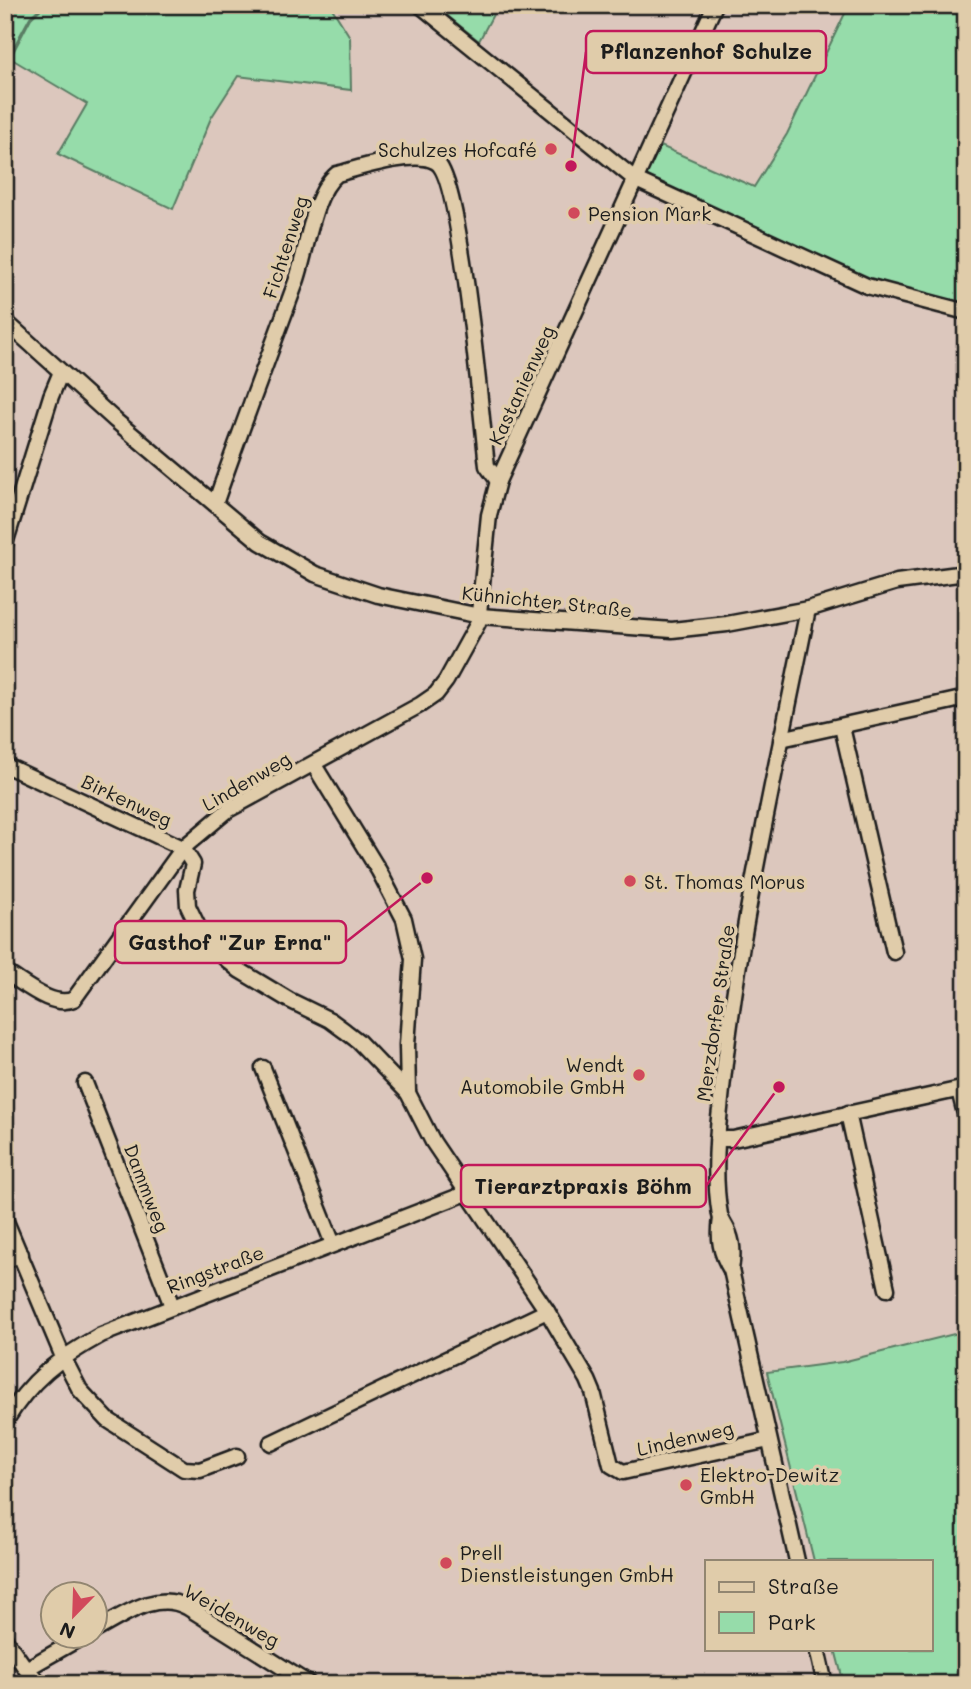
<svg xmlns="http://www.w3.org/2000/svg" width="971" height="1689" viewBox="0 0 971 1689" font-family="Mali,sans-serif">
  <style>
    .green { fill: #96dcaa; stroke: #597c63; stroke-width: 2 }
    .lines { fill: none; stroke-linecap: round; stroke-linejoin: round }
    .minor-casing { stroke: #1c1c1c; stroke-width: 19 }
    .minor { stroke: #e0ccaa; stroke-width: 14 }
    .poi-dot { fill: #d1495b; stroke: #e0ccaa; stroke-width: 2.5 }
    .labels { text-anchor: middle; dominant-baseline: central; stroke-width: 7; stroke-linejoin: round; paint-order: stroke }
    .poi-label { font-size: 19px; fill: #1c1c1c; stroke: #e0ccaa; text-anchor: start }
    .street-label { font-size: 19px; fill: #1c1c1c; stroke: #e0ccaa }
    .leader { fill: none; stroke: #c2185b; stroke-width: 2.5 }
    .callout-dot { fill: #c2185b; stroke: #e0ccaa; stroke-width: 2.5 }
    .callout { fill: #e0ccaa; stroke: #c2185b; stroke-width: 2.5 }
    .callout-label { font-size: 21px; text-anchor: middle; font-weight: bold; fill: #1c1c1c }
  </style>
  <rect width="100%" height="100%" fill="#dcc7bd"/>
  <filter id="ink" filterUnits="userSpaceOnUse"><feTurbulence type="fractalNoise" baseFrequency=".0143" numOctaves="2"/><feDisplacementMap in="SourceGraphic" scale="14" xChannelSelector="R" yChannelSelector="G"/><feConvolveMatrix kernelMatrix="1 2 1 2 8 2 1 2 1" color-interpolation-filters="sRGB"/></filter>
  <g filter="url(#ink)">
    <g class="green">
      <polygon points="5,5 43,5 30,17 5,63"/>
      <polygon points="45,5 330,5 350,37 351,90 238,76 211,118 173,209 58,154 87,104 10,58 31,18"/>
      <polygon points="434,5 498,5 479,41"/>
      <polygon points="849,5 966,5 966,311 916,299 637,180 654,143 754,187 787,134"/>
      <polygon points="966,1331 966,1684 844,1684 835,1649 931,1649 931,1561 814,1561 767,1372 842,1362"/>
    </g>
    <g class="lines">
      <defs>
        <g id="minor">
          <polyline points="420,5 636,180 867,286 966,312"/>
          <polyline points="5,321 116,421 260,542 315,574 378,595 480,616 672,630 727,624 808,609 897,582 966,573"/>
          <path d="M215 504C241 429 269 356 296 282 307 252 312 194 337 174 359 168 416 149 436 162 461 177 482 424 487 466L498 481"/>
          <polyline points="5,544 51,396 61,372"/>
          <polyline points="842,727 894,952"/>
          <polyline points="781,739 966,698"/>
          <polyline points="5,765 183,848"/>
          <polyline points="314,765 379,871 404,919 413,959 407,1045 408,1093"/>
          <polyline points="183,848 193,864 187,890 188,906 201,933 219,953 239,970 289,1000 330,1020 345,1031 358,1041 408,1093 433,1142 547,1311 588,1380 593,1392 611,1465 623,1472 769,1440"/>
          <path d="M5 972C24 983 53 1009 74 999L183 848 228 810 420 705 436 694 446 681 478 623 489 515 498 481 715 5"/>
          <polyline points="263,1068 333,1244"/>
          <polyline points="85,1083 172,1306"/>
          <polyline points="959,1090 966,1118"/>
          <polyline points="848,1113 887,1289"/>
          <polyline points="718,1139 733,1139 966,1088"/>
          <path d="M721 1218C718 1238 720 1253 731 1270"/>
          <polyline points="5,1219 63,1357 80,1390 108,1420 184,1469 200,1470 237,1456"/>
          <polyline points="5,1261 21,1254"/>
          <path d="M5 1422C30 1380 59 1358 101 1335L467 1193"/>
          <polyline points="271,1443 547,1311"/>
          <path d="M797 1561 731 1270C733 1258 734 1246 729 1234 727 1227 722 1222 720 1215 714 1181 716 1143 720 1109 736 941 775 775 808 609"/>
          <path d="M94 1631C123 1616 155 1590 187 1607L309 1684"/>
          <polyline points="5,1639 26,1669 41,1684"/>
          <polyline points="817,1649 825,1684"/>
          <polyline points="26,1669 84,1636"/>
        </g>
      </defs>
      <use href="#minor" class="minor-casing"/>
      <use href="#minor" class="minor"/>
    </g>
  </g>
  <g class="poi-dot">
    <circle cx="551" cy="149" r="7"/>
    <circle cx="574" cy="213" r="7"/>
    <circle cx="630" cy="881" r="7"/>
    <circle cx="639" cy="1075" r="7"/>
    <circle cx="686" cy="1485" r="7"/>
    <circle cx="446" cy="1563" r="7"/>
  </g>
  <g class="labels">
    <g class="poi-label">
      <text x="537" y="149" text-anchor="end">Schulzes Hofcafé</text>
      <text x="588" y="213">Pension Mark</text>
      <text x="644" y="881">St. Thomas Morus</text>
      <text x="625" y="1064" text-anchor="end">Wendt<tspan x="625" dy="22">Automobile GmbH</tspan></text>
      <text x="700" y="1474">Elektro-Dewitz<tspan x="700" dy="22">GmbH</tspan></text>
      <text x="460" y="1552">Prell<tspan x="460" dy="22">Dienstleistungen GmbH</tspan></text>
    </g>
    <g class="street-label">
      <text transform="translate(285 247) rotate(-72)">Fichtenweg</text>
      <text transform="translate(521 385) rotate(-65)">Kastanienweg</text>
      <text transform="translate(547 601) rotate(6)">Kühnichter Straße</text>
      <text transform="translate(246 781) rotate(-30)">Lindenweg</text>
      <text transform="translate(127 800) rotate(25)">Birkenweg</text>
      <text transform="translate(715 1013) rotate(-82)">Merzdorfer Straße</text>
      <text transform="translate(147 1188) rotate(69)">Dammweg</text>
      <text transform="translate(215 1269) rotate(-21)">Ringstraße</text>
      <text transform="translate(685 1438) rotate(-13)">Lindenweg</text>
      <text transform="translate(232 1615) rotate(30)">Weidenweg</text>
    </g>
  </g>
  <path class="leader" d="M571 166L586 52M427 878L346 942M779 1087L706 1186"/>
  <g class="callout-dot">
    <circle cx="571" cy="166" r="7"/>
    <circle cx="427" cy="878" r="7"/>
    <circle cx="779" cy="1087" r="7"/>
  </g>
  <g class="callout">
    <rect x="586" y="31" width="240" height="42" rx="7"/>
    <rect x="115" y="921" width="231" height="42" rx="7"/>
    <rect x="461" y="1165" width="245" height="42" rx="7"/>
  </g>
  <g class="callout-label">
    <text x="706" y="59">Pflanzenhof Schulze</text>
    <text x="230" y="950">Gasthof "Zur Erna"</text>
    <text x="583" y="1194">Tierarztpraxis Böhm</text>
  </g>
  <rect width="971" height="1689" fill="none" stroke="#e0ccaa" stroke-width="28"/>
  <rect x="14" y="14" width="943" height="1661" fill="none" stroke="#1c1c1c" stroke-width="2.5" filter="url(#ink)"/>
  <rect x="705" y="1560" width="228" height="91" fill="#e0ccaa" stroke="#928671" stroke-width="2"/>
  <rect x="719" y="1582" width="35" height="10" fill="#e0ccaa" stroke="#928671" stroke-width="2"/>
  <text x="768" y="1594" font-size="21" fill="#1c1c1c">Straße</text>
  <rect x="719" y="1612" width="35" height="21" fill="#96dcaa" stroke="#928671" stroke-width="2"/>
  <text x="768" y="1630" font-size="21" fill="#1c1c1c">Park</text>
  <g transform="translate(74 1615) rotate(203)"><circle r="33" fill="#e0ccaa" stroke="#928671" stroke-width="2"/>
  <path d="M0-5L12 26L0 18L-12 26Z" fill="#d1495b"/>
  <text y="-10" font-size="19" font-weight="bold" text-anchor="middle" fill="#1c1c1c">N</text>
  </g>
</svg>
